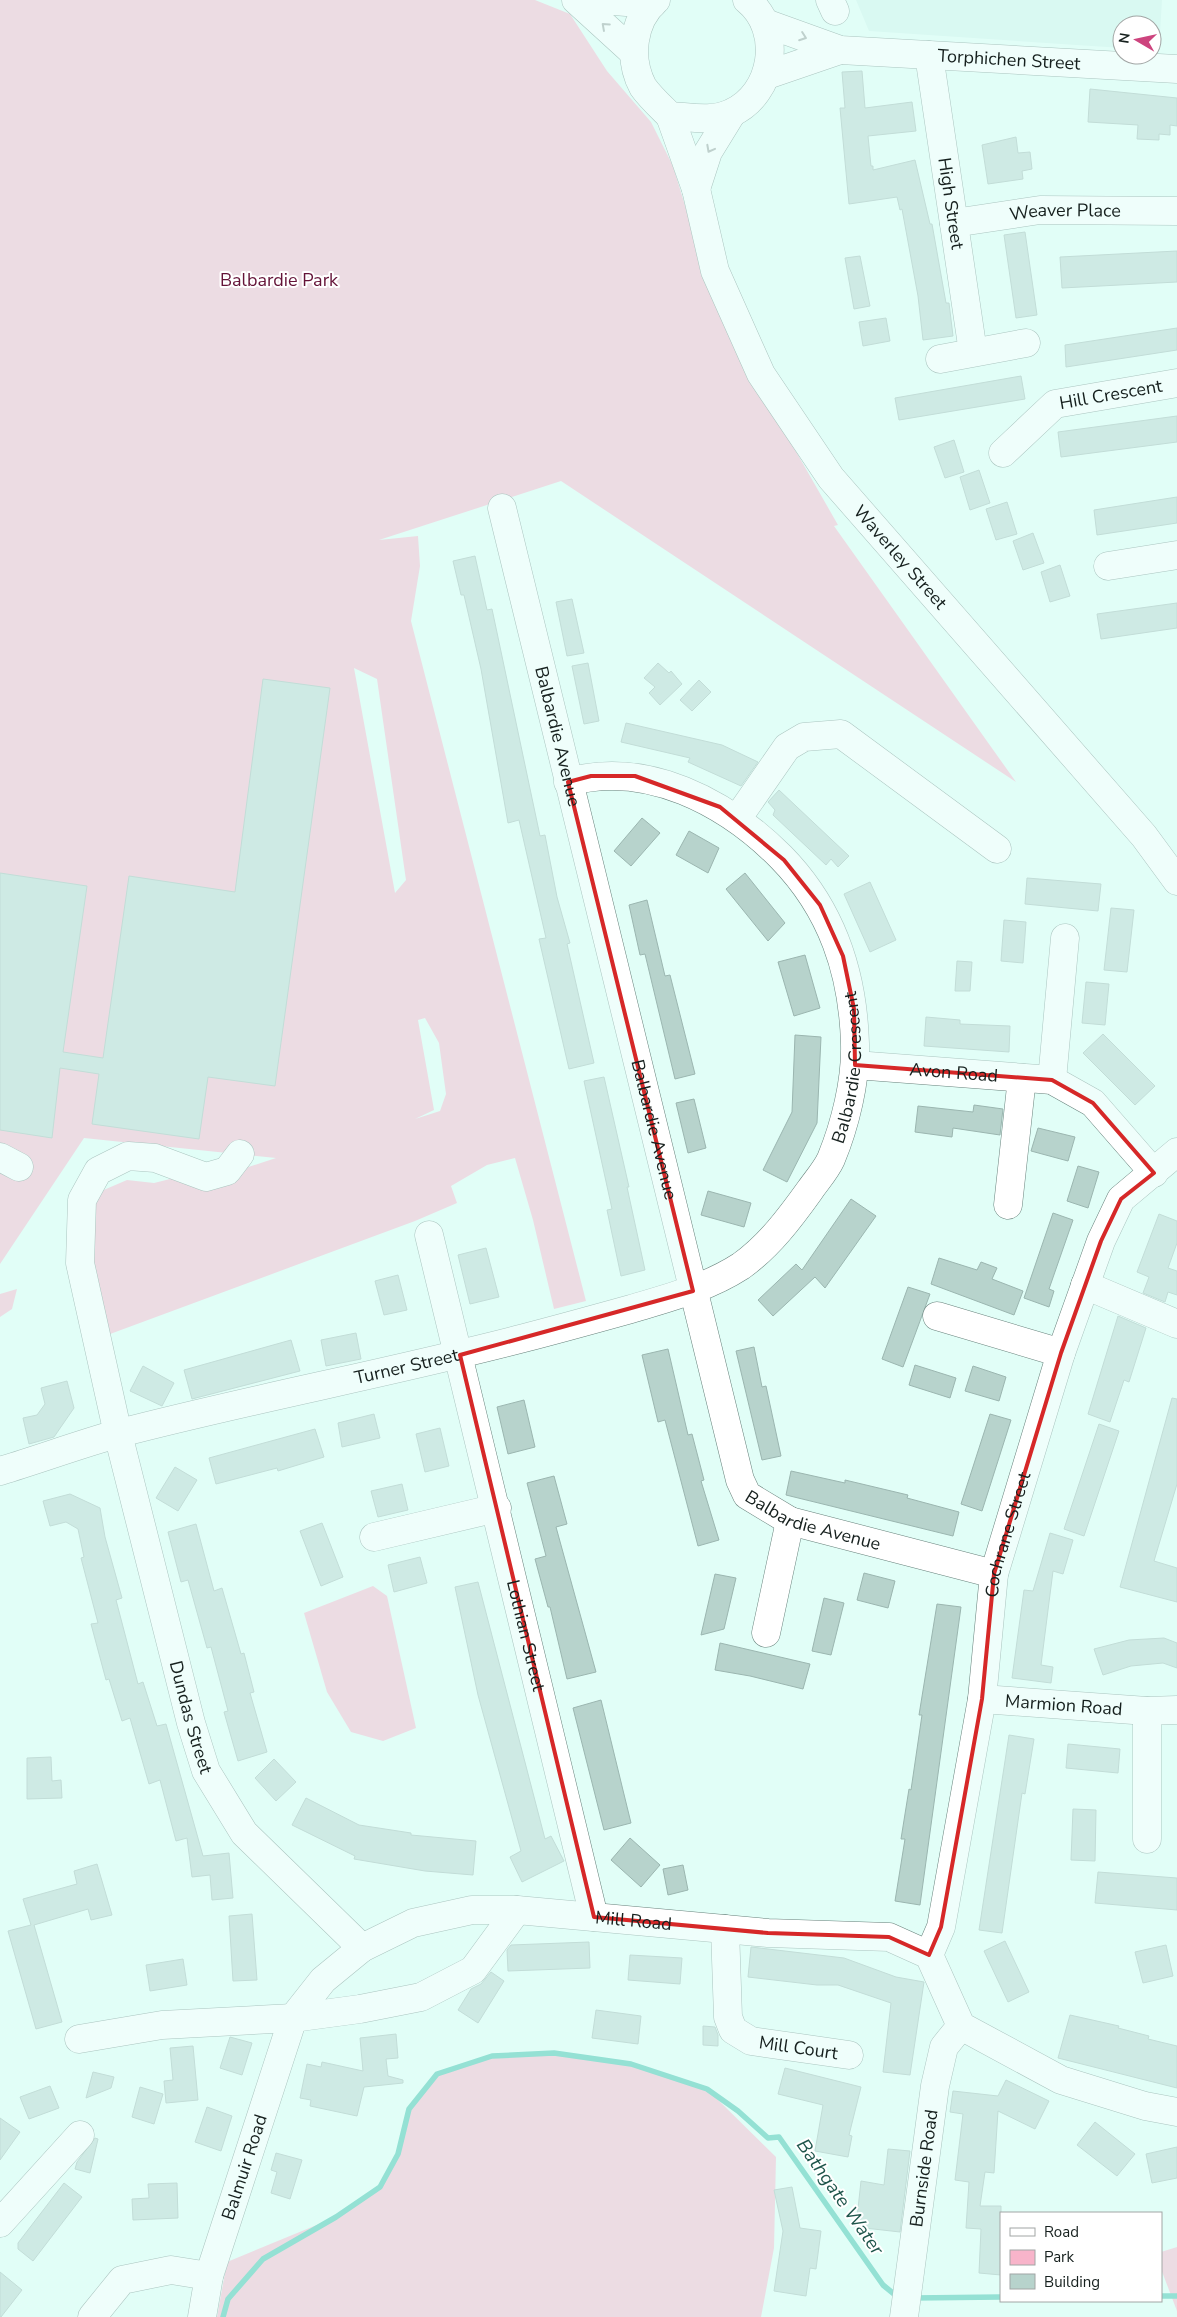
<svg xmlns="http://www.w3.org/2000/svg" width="1177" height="2317" viewBox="0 0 1177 2317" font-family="'Nunito Sans',sans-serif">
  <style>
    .built { fill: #cef4eb }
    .green { fill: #f8b4ca; fill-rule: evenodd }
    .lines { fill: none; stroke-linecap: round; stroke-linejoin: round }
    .stream { stroke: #35bea8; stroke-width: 5.5 }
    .building { fill: #b7d3cc; stroke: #9bb6b0 }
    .minor-casing { stroke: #68827c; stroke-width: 29 }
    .major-casing { stroke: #68827c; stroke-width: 29 }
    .minor { stroke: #fff; stroke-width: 28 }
    .major { stroke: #fff; stroke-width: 28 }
    .oneway { stroke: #969b9a }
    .marked { fill: none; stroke: #d62828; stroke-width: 4; stroke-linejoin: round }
    .labels { text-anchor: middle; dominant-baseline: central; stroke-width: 4; stroke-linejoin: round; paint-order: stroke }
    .street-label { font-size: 18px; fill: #16201e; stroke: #fff }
    .park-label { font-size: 18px; fill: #641338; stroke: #fff }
    .water-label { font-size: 19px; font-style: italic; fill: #1f564c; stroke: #fff }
  </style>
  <rect width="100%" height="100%" fill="#e1fef7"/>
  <polygon class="built" points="856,0 1162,0 1159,50 1152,50 1152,25 1122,25 1122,48 869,31"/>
  <g class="green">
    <path d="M0 0H535L570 14 607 71 651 122 673 166 694 235 754 378 838 525 834 526 1016 782 561 481 379 540 418 536 420 566 411 621 586 1301 554 1309 533 1220 515 1158 487 1165 451 1186 457 1203 415 1221 102 1337 88 1283 92 1195 127 1180 154 1183 178 1177 212 1179 276 1158 84 1138 0 1264ZM354 668 377 679 406 880 395 893ZM425 1018 439 1043 446 1094 440 1111 415 1119 434 1110 418 1020Z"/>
    <polygon points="17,1289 12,1309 0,1317 0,1294"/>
    <polygon points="373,1586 387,1596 416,1728 383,1741 351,1732 327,1692 304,1613"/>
    <polygon points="554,2053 631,2064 707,2089 776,2157 774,2248 761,2317 217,2317 227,2262 336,2217 380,2187 398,2154 409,2109 437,2074 492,2056"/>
    <polygon points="1177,2247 1177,2311 1161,2269 1161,2252"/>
  </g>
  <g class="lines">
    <g class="stream">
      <polyline points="1161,2296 1177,2296"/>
      <polyline points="913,2298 1001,2297"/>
      <polyline points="223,2317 228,2299 263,2259 336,2217 380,2187 398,2154 409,2109 437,2074 492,2056 554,2053 631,2064 707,2089 738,2111 768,2138 779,2137 883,2285 899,2298"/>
    </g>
  </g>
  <g class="building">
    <polygon points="862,71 865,108 912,102 916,131 868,136 871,166 873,166 873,170 915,160 930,224 932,224 946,303 949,303 953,336 923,340 918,296 902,209 900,210 897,197 849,204 840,108 845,108 842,72"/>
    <polygon points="1090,89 1177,98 1177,126 1170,125 1170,135 1159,134 1159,140 1137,139 1138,125 1088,122"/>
    <polygon points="1016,137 1018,153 1030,152 1032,169 1022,171 1023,179 988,184 982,145"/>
    <polygon points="1025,232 1037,315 1016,318 1004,235"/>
    <polygon points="1177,251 1177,282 1062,288 1060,257"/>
    <polygon points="860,256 870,306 854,309 845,258"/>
    <polygon points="886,318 890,341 863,346 859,322"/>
    <polygon points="1177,328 1177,350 1066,367 1065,345"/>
    <polygon points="1021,376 1025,399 899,420 895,398"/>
    <polygon points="1177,416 1177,442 1061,457 1058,432"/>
    <polygon points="954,440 964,472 945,478 934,447"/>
    <polygon points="979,470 990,503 970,510 960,477"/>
    <polygon points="1177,497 1177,523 1097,535 1094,510"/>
    <polygon points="1007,502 1017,534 996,540 986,509"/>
    <polygon points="1033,533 1044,563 1023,570 1013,541"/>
    <polygon points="475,556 487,610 492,609 540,836 545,835 557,897 570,943 567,944 594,1063 569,1069 539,939 546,938 519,820 508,823 481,669 464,595 461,595 453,561"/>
    <polygon points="1060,565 1070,596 1050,602 1041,572"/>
    <polygon points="572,599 584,653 567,656 556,602"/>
    <polygon points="1177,603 1177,628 1101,639 1097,614"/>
    <polygon points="588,663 599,721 584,724 572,666"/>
    <polygon points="658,663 669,673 671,671 682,684 660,705 649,693 655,687 644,678"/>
    <polygon points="263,679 330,688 275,1086 208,1077 199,1139 92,1124 99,1074 60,1068 52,1138 0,1130 0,873 87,886 63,1052 103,1058 129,876 235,892"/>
    <polygon points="699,680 711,692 692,711 680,700"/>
    <polygon points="626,723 722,745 758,762 741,786 688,762 690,758 621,742"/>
    <polygon points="779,790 849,856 838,867 831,859 826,865 773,815 775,810 768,802"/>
    <polygon points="642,818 660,833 631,866 614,851"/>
    <polygon points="689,831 719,848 708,873 676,855"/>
    <polygon points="745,873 785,923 768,941 726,889"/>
    <polygon points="1027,878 1101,884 1098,911 1025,904"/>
    <polygon points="870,882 896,940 870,952 844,894"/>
    <polygon points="647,900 665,976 670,975 695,1074 675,1079 645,954 640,955 629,905"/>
    <polygon points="1111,908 1134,910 1127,972 1104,970"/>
    <polygon points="1004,920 1026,922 1023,963 1001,961"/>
    <polygon points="805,955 820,1008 794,1016 778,962"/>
    <polygon points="957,961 972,962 970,991 955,991"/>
    <polygon points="1086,982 1109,984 1105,1025 1082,1023"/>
    <polygon points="926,1017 960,1020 960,1024 1010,1026 1009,1052 924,1046"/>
    <polygon points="1103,1034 1155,1086 1135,1105 1083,1053"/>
    <polygon points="795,1035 821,1037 817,1123 787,1182 763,1170 792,1112"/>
    <polygon points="604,1077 629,1187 627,1187 645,1270 621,1276 607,1210 612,1209 584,1081"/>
    <polygon points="694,1099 706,1148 688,1153 676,1103"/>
    <polygon points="974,1105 1003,1109 1000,1135 953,1128 952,1137 915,1132 918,1106 973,1112"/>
    <polygon points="1038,1128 1075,1137 1068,1161 1031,1151"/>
    <polygon points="1078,1166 1099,1172 1088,1208 1067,1201"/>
    <polygon points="708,1191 751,1203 744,1227 701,1215"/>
    <polygon points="851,1199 876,1216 825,1288 815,1277 773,1316 758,1300 796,1264 802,1270"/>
    <polygon points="1053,1213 1073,1220 1049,1289 1054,1291 1049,1307 1024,1298"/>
    <polygon points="1159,1214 1177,1221 1177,1243 1168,1268 1177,1271 1177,1295 1168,1292 1165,1302 1143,1293 1149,1277 1137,1272"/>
    <polygon points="486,1248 499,1297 470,1304 458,1255"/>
    <polygon points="939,1258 977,1270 981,1262 997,1268 992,1279 1023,1291 1014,1315 931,1284"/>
    <polygon points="398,1275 407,1310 384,1315 375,1281"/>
    <polygon points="908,1287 930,1294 903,1367 882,1359"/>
    <polygon points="1118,1316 1146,1328 1129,1382 1124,1380 1110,1422 1088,1414"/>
    <polygon points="356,1333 361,1359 326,1366 321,1340"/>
    <polygon points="291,1340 300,1371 192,1399 184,1370"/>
    <polygon points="754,1347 762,1387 766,1386 781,1456 762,1460 736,1351"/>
    <polygon points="668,1349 688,1435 692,1434 704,1480 701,1481 719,1540 698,1546 665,1420 658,1422 642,1355"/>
    <polygon points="915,1365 956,1378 950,1398 909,1385"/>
    <polygon points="143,1366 174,1383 162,1406 130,1391"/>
    <polygon points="973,1366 1006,1377 999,1401 965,1391"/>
    <polygon points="67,1381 74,1408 54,1437 29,1444 23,1418 37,1415 45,1404 41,1388"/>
    <polygon points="1172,1398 1177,1399 1177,1484 1154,1561 1177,1568 1177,1602 1120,1587"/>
    <polygon points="524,1400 535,1447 508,1454 497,1407"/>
    <polygon points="374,1414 380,1438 342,1447 338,1423"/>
    <polygon points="990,1414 1011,1420 982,1511 961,1504"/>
    <polygon points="1099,1424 1119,1431 1084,1536 1064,1529"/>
    <polygon points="440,1428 449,1466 425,1472 416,1434"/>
    <polygon points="315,1429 324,1457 278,1471 277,1468 216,1484 209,1458"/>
    <polygon points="175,1467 197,1480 178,1511 156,1498"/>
    <polygon points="791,1471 845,1483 845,1480 908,1495 907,1498 959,1512 953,1536 786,1495"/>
    <polygon points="554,1476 567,1524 556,1527 596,1672 567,1679 550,1607 548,1607 535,1559 546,1556 527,1483"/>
    <polygon points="402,1484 408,1510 378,1517 371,1491"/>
    <polygon points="70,1494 100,1508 105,1537 122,1598 116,1600 138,1684 143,1682 157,1726 166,1724 203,1856 229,1853 233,1898 212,1900 210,1875 192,1877 187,1838 176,1841 160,1780 149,1784 130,1718 122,1721 109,1679 106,1680 91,1624 98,1623 81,1558 84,1557 78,1529 66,1522 50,1526 43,1501"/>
    <polygon points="322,1523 343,1577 321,1586 300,1531"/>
    <polygon points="196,1524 214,1591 222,1588 241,1654 244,1653 254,1692 250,1693 267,1752 238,1761 224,1712 228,1711 211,1647 207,1648 188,1580 181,1582 168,1532"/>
    <polygon points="1050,1533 1073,1540 1063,1574 1053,1571 1041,1665 1053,1667 1051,1683 1012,1678 1024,1590 1033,1591"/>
    <polygon points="420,1557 427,1583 394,1592 388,1565"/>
    <polygon points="864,1573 895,1581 888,1608 857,1600"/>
    <polygon points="715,1574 736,1578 724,1629 701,1635"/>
    <polygon points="478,1582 545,1839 551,1836 564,1861 522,1882 510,1857 521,1851 478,1695 455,1587"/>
    <polygon points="824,1598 844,1603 831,1655 812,1651"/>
    <polygon points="937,1604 961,1607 920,1905 895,1901 905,1839 901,1839 909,1789 911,1790 922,1715 919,1715"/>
    <polygon points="1164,1638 1177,1643 1177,1668 1163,1663 1131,1666 1103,1675 1094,1649 1129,1640"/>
    <polygon points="720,1643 810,1664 803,1689 750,1676 715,1670"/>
    <polygon points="601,1700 631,1823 604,1830 573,1708"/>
    <polygon points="1009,1735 1034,1739 1025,1794 1022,1793 1002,1933 979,1930"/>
    <polygon points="1068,1744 1120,1749 1118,1773 1066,1768"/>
    <polygon points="51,1757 52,1781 61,1780 62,1798 27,1799 27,1758"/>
    <polygon points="274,1759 296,1782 276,1801 255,1778"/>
    <polygon points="306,1798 359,1825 411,1833 411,1835 476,1841 473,1875 425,1871 354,1859 355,1856 292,1825"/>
    <polygon points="1073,1809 1096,1810 1095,1861 1071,1860"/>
    <polygon points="630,1838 660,1865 641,1887 611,1860"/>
    <polygon points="97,1864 112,1915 91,1920 88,1909 34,1925 62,2022 36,2029 8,1931 31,1925 23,1899 77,1884 74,1871"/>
    <polygon points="683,1865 688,1890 668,1895 663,1869"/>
    <polygon points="1098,1872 1177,1878 1177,1910 1095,1903"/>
    <polygon points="252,1914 257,1980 233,1981 229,1916"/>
    <polygon points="1005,1941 1029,1992 1008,2002 984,1951"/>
    <polygon points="589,1942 590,1968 508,1971 507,1950 511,1945"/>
    <polygon points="1166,1945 1173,1976 1143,1983 1135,1952"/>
    <polygon points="751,1947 844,1958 896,1977 924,1982 910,2075 883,2072 891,2003 838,1985 817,1985 748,1977"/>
    <polygon points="630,1955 682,1958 680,1984 628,1980"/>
    <polygon points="183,1959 187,1985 150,1991 146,1965"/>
    <polygon points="491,1972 504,1981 478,2023 458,2010 471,1989 481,1984"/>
    <polygon points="596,2010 641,2016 638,2044 592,2038"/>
    <polygon points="1070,2015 1119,2026 1118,2028 1149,2036 1148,2039 1177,2046 1177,2088 1058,2058"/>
    <polygon points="703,2026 715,2027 718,2035 718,2046 703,2045"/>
    <polygon points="396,2034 398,2058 386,2059 388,2076 403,2080 403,2083 364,2087 357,2116 310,2106 311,2100 300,2098 307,2064 321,2067 322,2062 363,2071 360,2038"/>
    <polygon points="230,2037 252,2043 242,2075 220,2068"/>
    <polygon points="193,2046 198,2100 166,2103 164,2081 173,2080 170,2048"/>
    <polygon points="785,2068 861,2087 849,2135 852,2136 848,2157 815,2151 823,2105 778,2094"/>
    <polygon points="93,2072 114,2077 111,2088 86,2098"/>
    <polygon points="1006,2080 1049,2101 1035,2129 998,2111 994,2173 985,2172 980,2206 1001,2206 1001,2275 979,2273 981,2229 966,2228 969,2182 955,2180 963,2114 950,2112 953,2091 998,2096"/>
    <polygon points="50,2086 59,2108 29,2119 20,2097"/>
    <polygon points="140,2087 163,2094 154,2124 132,2117"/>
    <polygon points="207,2107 232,2116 221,2151 195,2142"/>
    <polygon points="0,2118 20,2132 0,2160"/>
    <polygon points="1095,2122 1135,2154 1117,2176 1077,2145"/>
    <polygon points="95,2138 98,2139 90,2173 75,2169 77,2162"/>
    <polygon points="1177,2147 1177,2178 1152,2183 1146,2154"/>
    <polygon points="888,2149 910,2151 900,2232 856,2227 861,2181 884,2185"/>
    <polygon points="276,2153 302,2160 290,2199 271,2193 277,2172 271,2170"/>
    <polygon points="64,2183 82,2197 33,2261 18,2249 18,2243"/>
    <polygon points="177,2183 178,2218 133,2220 132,2199 149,2198 148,2184"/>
    <polygon points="792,2187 800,2228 821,2231 816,2269 810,2268 806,2296 774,2291 783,2231 774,2190"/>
    <polygon points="0,2272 22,2290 1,2317 0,2317"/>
  </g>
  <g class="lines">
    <defs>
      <g id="minor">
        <polyline points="830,0 835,11"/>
        <path id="s1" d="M929 55 973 352"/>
        <path id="s2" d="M670 116 696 189 715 271 761 374 831 478 1144 836 1177 881"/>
        <polyline points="696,189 708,152 732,113"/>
        <path id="s3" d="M954 223 1040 210 1177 211"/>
        <polyline points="940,359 1026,343"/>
        <path id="s4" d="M1003 453 1055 404 1177 383"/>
        <path id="s5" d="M502 508 740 1480 747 1495 790 1521 994 1574"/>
        <polyline points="1108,566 1177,555"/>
        <polyline points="737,819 787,747 804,737 841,734 997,849"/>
        <path id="s6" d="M855 1065 1052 1080 1093 1103 1154 1173"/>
        <polyline points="1052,1080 1065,938"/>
        <path id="s7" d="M240 1154 227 1171 206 1177 155 1158 128 1156 98 1171 82 1200 80 1263 118 1434 191 1723 206 1771 244 1833 362 1948"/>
        <polyline points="0,1157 19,1167"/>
        <polyline points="1008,1205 1022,1078"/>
        <path id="s8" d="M429 1235 594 1917"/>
        <polyline points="1085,1285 1177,1324"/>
        <polyline points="937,1316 1061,1353"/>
        <path id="s9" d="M0 1471C40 1459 80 1444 120 1433 254 1398 390 1373 524 1338 559 1329 595 1319 631 1309 668 1298 707 1288 741 1266 769 1246 790 1218 810 1190 817 1180 826 1170 831 1159 845 1125 856 1081 855 1044 853 972 832 909 781 857 726 802 647 760 568 782"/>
        <polyline points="374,1537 497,1508"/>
        <polyline points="766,1633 790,1521"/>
        <path id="s10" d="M982 1699 1147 1711 1177 1710"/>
        <polyline points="1147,1711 1147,1839"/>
        <path id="s11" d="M725 1929 728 2017 733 2030 751 2041 849 2055"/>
        <path id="s12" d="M929 1955 941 1927 982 1699 994 1574 1061 1353 1101 1241 1121 1199 1177 1152"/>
        <polyline points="79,2039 162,2025 293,2018 360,2009 421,1997 473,1970 517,1910"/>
        <polyline points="0,2223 80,2135"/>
        <polyline points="92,2317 122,2280 171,2270 209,2276"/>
        <path id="s13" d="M904 2317 935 2086 944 2047 961 2026"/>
      </g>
      <g id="major">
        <polyline points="576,0 633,52"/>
        <polyline points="601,0 652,4"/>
        <path d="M656 0C632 21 628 59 643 87 650 97 661 107 670 116 690 117 712 122 731 113 774 94 784 30 747 0"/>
        <path id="s14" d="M765 23 840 50 1177 69"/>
        <polyline points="767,75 840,50"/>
        <path id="s15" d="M202 2317 209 2276 293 2018 323 1980 362 1948 413 1923 472 1910H517L768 1933 889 1937 929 1955 961 2026 1061 2080 1145 2106 1177 2112"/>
      </g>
    </defs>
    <use href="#minor" class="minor-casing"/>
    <use href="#major" class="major-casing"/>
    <use href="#minor" class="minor"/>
    <use href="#major" class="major"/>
  </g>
  <defs><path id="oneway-chevron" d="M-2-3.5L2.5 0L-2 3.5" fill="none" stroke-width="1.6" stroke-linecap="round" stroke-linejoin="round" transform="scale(1.25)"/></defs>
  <g class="oneway">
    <use href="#oneway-chevron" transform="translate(605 26) rotate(-138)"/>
    <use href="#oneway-chevron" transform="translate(803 37) rotate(20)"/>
    <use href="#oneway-chevron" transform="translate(710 149) rotate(118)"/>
  </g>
  <path d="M0 0H1177V2317H0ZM591 776H635L720 807 784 860 820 905 843 956 854 1009 855 1065 1052 1080 1093 1103 1154 1173 1121 1199 1101 1241 1061 1353 994 1574 982 1699 941 1927 929 1955 889 1937 768 1933 594 1917 460 1355 693 1291 568 782Z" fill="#e1fef7" fill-opacity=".55" fill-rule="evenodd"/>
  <path class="marked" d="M591 776H635L720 807 784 860 820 905 843 956 854 1009 855 1065 1052 1080 1093 1103 1154 1173 1121 1199 1101 1241 1061 1353 994 1574 982 1699 941 1927 929 1955 889 1937 768 1933 594 1917 460 1355 693 1291 568 782Z"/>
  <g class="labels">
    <g class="street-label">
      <text stroke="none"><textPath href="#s14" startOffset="249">Torphichen Street</textPath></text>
      <text stroke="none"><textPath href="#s1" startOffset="150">High Street</textPath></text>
      <text stroke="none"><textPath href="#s3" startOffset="112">Weaver Place</textPath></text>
      <text stroke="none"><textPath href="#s4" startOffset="128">Hill Crescent</textPath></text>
      <text stroke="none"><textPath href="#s2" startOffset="505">Waverley Street</textPath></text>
      <text stroke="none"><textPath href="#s5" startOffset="235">Balbardie Avenue</textPath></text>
      <text stroke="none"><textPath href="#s9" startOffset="1005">Balbardie Crescent</textPath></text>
      <text stroke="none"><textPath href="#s6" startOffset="99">Avon Road</textPath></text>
      <text stroke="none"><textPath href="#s5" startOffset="640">Balbardie Avenue</textPath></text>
      <text stroke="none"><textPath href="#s9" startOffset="420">Turner Street</textPath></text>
      <text stroke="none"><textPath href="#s5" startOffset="1089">Balbardie Avenue</textPath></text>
      <text stroke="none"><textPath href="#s12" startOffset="429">Cochrane Street</textPath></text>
      <text stroke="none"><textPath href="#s8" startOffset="412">Lothian Street</textPath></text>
      <text stroke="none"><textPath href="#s10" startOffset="82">Marmion Road</textPath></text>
      <text stroke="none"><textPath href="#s7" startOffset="722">Dundas Street</textPath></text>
      <text stroke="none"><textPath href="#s15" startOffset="691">Mill Road</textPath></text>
      <text stroke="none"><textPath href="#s11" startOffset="171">Mill Court</textPath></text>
      <text stroke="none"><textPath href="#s15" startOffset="156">Balmuir Road</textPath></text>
      <text stroke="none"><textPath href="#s13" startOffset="150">Burnside Road</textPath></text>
    </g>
    <g class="park-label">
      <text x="279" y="280">Balbardie Park</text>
    </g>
    <g class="water-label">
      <text transform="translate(840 2197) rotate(55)">Bathgate Water</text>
    </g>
  </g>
  <rect x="1000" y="2212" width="162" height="90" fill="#ffffff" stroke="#a2a6a5"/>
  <rect x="1010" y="2228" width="25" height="8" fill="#ffffff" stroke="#a2a6a5"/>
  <text x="1044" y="2237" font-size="15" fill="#16201e">Road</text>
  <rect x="1010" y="2250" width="25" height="15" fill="#f8b4ca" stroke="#a2a6a5"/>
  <text x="1044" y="2262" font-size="15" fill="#16201e">Park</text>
  <rect x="1010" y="2274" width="25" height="15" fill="#b7d3cc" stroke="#a2a6a5"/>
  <text x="1044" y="2287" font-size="15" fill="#16201e">Building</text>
  <g transform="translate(1137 40) rotate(279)"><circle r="24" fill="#ffffff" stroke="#a2a6a5"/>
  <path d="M0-4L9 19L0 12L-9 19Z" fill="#cd447e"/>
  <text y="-8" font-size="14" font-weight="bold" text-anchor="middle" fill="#16201e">N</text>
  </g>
</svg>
